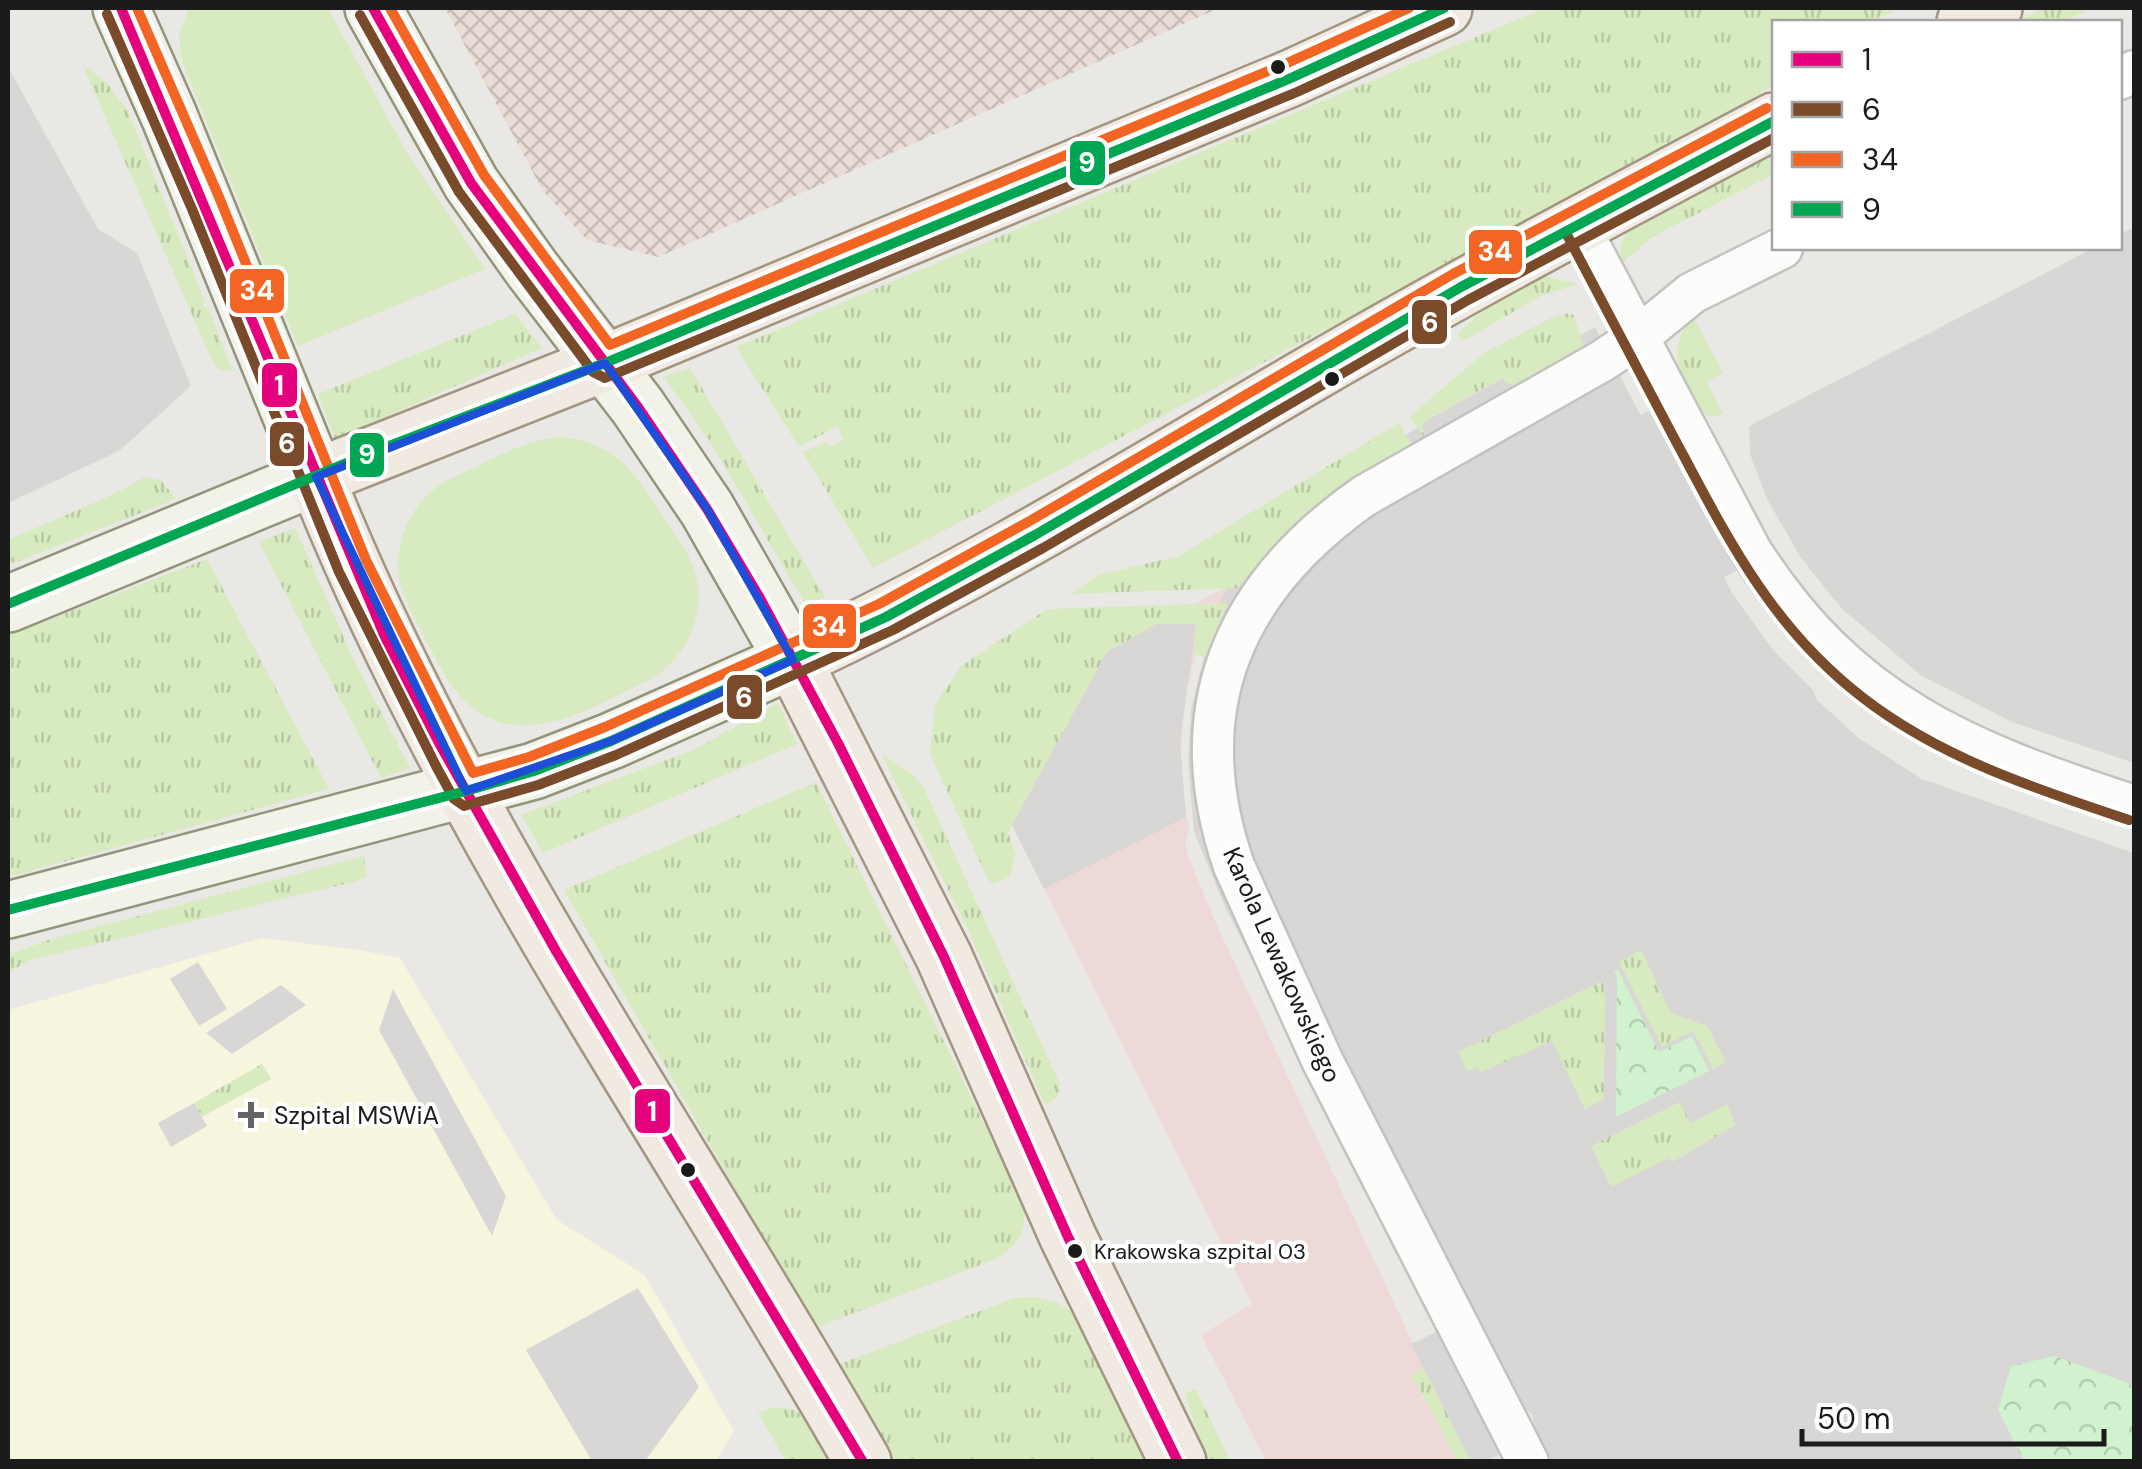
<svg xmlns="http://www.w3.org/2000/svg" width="2142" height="1469" viewBox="0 0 2142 1469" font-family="'DM Sans',sans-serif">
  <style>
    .residential { fill: #d9d7d5 }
    .commercial { fill: #eddad8 }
    .education { fill: #f6f5dd }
    .military { fill: url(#military-cross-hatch) }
    .grass { fill: url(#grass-tufts) }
    .park { fill: url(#park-crowns) }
    .garden { fill: #d7eac0 }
    .parking { fill: #d8d7d6 }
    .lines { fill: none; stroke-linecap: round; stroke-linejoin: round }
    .street-casing { stroke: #c2c2c0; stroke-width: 45 }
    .secondary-casing { stroke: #93947c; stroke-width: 60 }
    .primary-casing { stroke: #a09681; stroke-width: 60 }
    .street { stroke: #fcfcfb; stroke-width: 40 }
    .secondary { stroke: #f2f2e8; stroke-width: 55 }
    .primary { stroke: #f0eae2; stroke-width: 55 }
    .bus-1-casing { stroke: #fff; stroke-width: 18 }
    .bus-2-casing { stroke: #fff; stroke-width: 18 }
    .bus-3-casing { stroke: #fff; stroke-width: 18 }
    .bus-4-casing { stroke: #fff; stroke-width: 18 }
    .bus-1 { stroke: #e5007d; stroke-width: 10 }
    .bus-2 { stroke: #7a4b2a; stroke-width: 10 }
    .bus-3 { stroke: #f26522; stroke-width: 10 }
    .bus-4 { stroke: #00a651; stroke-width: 10 }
    .marked { fill: none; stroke: #1d4ed8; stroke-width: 8; stroke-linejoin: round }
    .bus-dot { fill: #1b1b1b; stroke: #fff; stroke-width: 4 }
    .poi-dot { fill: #636361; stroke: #fff; stroke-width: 4 }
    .labels { text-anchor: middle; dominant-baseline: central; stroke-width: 8; stroke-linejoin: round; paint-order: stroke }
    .bus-label { font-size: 22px; fill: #1b1b1b; stroke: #fff; text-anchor: start }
    .street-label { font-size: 25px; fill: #1b1b1b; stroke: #fff }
    .poi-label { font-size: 25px; fill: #1b1b1b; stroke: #fff; text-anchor: start }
    .line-badge { stroke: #fff; stroke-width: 4 }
    .badge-label { font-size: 28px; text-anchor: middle; font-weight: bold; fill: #fff }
  </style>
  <defs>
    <pattern id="military-cross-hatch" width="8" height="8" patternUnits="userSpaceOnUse" patternTransform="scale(2.5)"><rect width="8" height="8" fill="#eadcd6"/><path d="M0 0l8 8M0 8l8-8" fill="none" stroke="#c8bcb7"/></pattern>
    <pattern id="grass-tufts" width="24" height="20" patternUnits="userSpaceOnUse" patternTransform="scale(2.5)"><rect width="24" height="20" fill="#d7eac0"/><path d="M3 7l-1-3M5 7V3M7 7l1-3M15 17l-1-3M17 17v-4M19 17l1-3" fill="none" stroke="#b8c8a4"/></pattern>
    <pattern id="park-crowns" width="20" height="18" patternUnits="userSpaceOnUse" patternTransform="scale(2.5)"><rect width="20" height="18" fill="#d0f2cf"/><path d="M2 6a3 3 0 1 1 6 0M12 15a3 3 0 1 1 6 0" fill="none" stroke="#b2cfb1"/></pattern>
  </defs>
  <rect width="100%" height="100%" fill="#eae8e4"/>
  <g class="residential">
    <polygon points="8,67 98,229 137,253 191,386 119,451 8,503"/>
    <polygon points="2134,227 2134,763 2012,722 1922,676 1841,608 1801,558 1767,499 1750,454 1749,426 2094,248 2120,248 2120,234"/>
    <polygon points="1595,327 1732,593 1774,651 1813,690 1816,699 1860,739 1922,779 2134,853 2134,1461 1548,1461 1539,1444 1532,1414 1454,1354 1226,909 1194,832 1188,762 1191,710 1213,619 1231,577 1271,528 1400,438"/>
  </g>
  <polygon class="commercial" points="1229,585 1196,649 1184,703 1180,767 1189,831 1185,842 1188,855 1214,919 1424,1367 1411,1374 1459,1461 1266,1461 1201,1335 1252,1304 1012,825 1107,652"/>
  <polygon class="education" points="262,938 359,950 400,958 557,1220 645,1275 734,1431 715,1462 8,1462 8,1010"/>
  <polygon class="military" points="445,8 1219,8 658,257 587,240 543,191"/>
  <g class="grass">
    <polygon points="1545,8 1900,8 1871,22 1774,22 1774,84 1701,132 873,568 803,452 827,442 829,447 843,440 838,426 799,447 736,347"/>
    <polygon points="2045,8 2092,8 2063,22 2016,22"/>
    <polygon points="82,64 106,82 127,109 205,301 202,302 204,308 208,307 233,372 219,369 212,360"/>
    <polygon points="1774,149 1774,174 1654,236 1622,263 1620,247 1629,226"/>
    <path d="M1544 276 1578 284 1541 296 1463 341 1457 334C1482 311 1510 282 1544 276Z"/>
    <polygon points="1568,313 1574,315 1584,348 1515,387 1500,379 1423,422 1425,439 1410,416 1484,353 1551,318"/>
    <polygon points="515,314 542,348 335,439 318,394"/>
    <path d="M1693 316 1723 373 1707 382 1723 414 1710 417C1678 400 1665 343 1693 316Z"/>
    <polygon points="690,368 825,597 806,605 711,443 664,377"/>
    <polygon points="1399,423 1413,447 1341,486 1301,517 1237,588 1070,594 1098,575 1179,556"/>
    <path d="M145 477 161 480 176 499 14 563 8 561V540C54 519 102 502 145 477Z"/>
    <polygon points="295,528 352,656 410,768 381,778 259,542"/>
    <polygon points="207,559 329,789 8,877 8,635"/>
    <polygon points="1228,603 1206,656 1194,655 1196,625 1107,652 1008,833 1016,854 1009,877 994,884 988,880 930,754 935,705 961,666 1047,609"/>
    <polygon points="778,703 797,744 543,853 521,815 693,750"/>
    <path d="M882 755 911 773 923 786 1060 1084C1060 1096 1055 1101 1045 1105L969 932Z"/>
    <path d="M816 782 1020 1196C1031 1225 1021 1243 996 1259L815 1328 564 890Z"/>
    <polygon points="364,856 367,876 357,881 27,961 8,974 8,955 51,939"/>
    <polygon points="1641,950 1671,1013 1707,1026 1726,1062 1713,1069 1693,1031 1662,1047 1619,962"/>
    <polygon points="1602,981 1605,989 1604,1099 1585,1109 1552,1041 1481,1072 1477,1067 1467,1071 1458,1052"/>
    <polygon points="262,1064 271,1079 202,1117 194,1103"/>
    <polygon points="1680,1102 1690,1123 1727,1104 1736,1125 1672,1162 1669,1158 1611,1187 1591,1146"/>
    <polygon points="1036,1297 1058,1303 1078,1315 1150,1461 893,1461 837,1365 1014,1298"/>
    <polygon points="1424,1367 1472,1461 1458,1461 1411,1374"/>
    <polygon points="1196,1389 1230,1461 1206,1461 1185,1394"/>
    <path d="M772 1408C809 1404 819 1434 836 1461H786L758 1413Z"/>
  </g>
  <g class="park">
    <polygon points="1618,970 1659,1052 1692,1036 1709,1071 1616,1117 1617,978 1614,972"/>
    <polygon points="2055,1356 2130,1384 2134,1390 2134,1461 2024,1461 1998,1410 2011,1366"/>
  </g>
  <g class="garden">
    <polygon points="189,8 328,8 406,151 485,269 298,346 182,62 179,35"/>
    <path d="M559 437C616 441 635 474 664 518 673 533 686 548 692 564 710 608 689 655 652 679 609 698 557 733 508 724 467 716 447 682 430 648 421 630 410 611 403 593 389 555 406 507 440 485 450 478 462 473 474 468 502 453 527 441 559 437Z"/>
  </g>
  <g class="parking">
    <polygon points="1501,379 1515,387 1425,439 1422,423"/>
    <polygon points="1655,408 1738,570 1716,581 1632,419"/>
    <polygon points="1333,579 1353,600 1318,646 1298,682 1279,736 1283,777 1298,845 1338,928 1309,944 1269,865 1260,839 1249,779 1251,727 1266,666 1288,627 1320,589"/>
    <polygon points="1428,581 1448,609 1394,648 1373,674 1350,722 1346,753 1350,808 1320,815 1313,777 1313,748 1317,716 1331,682 1349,651 1373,623"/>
    <polygon points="1157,624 1196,624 1180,742 1186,817 1044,889 1012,825 1107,652"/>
    <polygon points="1586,947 1598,973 1443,1050 1430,1024"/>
    <polygon points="198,962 227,1009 199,1026 170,979"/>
    <polygon points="281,985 306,1005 232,1054 206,1033"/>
    <polygon points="393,989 506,1196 492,1236 379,1030"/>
    <polygon points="2034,999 2102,1136 2052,1158 1994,1044 2023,1040 2009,1012"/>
    <polygon points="1415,1031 1428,1059 1392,1076 1378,1048"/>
    <polygon points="1870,1038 1903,1109 1881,1121 1852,1063"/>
    <polygon points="1977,1067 2026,1164 1993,1179 1962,1165 1935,1106"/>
    <polygon points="1794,1077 1827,1077 1881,1186 1854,1196"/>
    <polygon points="194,1103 207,1126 171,1147 158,1123"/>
    <polygon points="1914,1115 2006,1300 1985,1314 1974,1310 1885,1131"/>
    <polygon points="1414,1129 1448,1192 1427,1203 1394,1139"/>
    <polygon points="1479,1257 1518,1330 1498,1341 1459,1268"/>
    <polygon points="638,1288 699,1387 645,1461 592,1461 526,1350"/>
    <polygon points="1438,1331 1500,1454 1486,1461 1471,1461 1411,1344"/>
    <polygon points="1577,1424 1596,1461 1568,1461 1555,1436"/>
  </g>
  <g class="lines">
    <defs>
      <g id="street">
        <polyline points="2120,79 2134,71"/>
        <path d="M1579 226 1751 551C1850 706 1966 751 2134 806"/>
        <path d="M1528 1462 1322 1060 1234 866C1180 710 1232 589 1364 496L1602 361 1638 337 1692 293 1782 248"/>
      </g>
      <g id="secondary">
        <polyline points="8,604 316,477 169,116 121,8"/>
        <polyline points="8,910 534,771 611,741 793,660 707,509 638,407 532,269 471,183 373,8"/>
      </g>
      <g id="primary">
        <polyline points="1965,22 1994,8"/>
        <path d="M863 1462C677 1136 455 827 316 477L605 363 1291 78 1444 8"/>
        <path d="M1178 1462 1068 1237 944 957 793 660C972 577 1139 474 1309 375 1462 286 1618 203 1774 121"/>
      </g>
    </defs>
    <use href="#street" class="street-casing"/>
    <use href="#secondary" class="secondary-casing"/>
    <use href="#primary" class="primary-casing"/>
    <use href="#street" class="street"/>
    <use href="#secondary" class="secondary"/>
    <use href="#primary" class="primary"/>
    <defs>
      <g id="bus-1">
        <polyline points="121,8 385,637 439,743 556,951 863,1462"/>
        <polyline points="373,8 471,183 638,407 707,509 760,598 839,745 944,957 1068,1237 1178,1462"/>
      </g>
      <g id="bus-2">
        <polyline points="107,14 192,209 339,572 436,766 454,799 464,806 538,785 616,755 893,630 1043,548 1468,300 1774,138"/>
        <polyline points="360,15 459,192 593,372 605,378 1297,92 1450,22"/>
        <path d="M1566 233C1601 300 1637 367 1672 434 1726 535 1769 625 1862 697 1940 758 2036 789 2129 820"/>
      </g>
      <g id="bus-3">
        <polyline points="137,8 219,197 366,560 473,773 529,757 605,727 879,604 1028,522 1453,274 1767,108"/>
        <polyline points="390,8 484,175 610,345 1285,64 1409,8"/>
      </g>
      <g id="bus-4">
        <polyline points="8,604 363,456 605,363 1291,78 1444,8"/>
        <polyline points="8,910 466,791 534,771 611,741 886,617 1035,535 1461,287 1774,121"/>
      </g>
    </defs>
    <use href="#bus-1" class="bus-1-casing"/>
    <use href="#bus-2" class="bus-2-casing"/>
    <use href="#bus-3" class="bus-3-casing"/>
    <use href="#bus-4" class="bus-4-casing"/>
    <use href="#bus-1" class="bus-1"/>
    <use href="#bus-2" class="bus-2"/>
    <use href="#bus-3" class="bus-3"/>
    <use href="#bus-4" class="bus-4"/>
  </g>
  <path class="marked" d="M605 363 707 509 793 660 611 741 466 791 316 477Z"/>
  <g class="bus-dot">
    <circle cx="1278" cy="67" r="9"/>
    <circle cx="1332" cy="379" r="9"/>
    <circle cx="688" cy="1170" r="9"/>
    <circle cx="1075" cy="1251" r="9"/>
  </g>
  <path class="poi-dot" d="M246 1100h10v10h10v10h-10v10h-10v-10h-10v-10h10z"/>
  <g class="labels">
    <g class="bus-label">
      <text x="1094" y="1251">Krakowska szpital 03</text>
    </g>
    <g class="street-label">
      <text transform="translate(1282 965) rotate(66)">Karola Lewakowskiego</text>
    </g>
    <g class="poi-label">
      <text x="274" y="1115">Szpital MSWiA</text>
    </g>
  </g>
  <g class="line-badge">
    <rect x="1068" y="139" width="39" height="48" rx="10" fill="#00a651"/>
    <rect x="1467" y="228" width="57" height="48" rx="10" fill="#f26522"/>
    <rect x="228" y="267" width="58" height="48" rx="10" fill="#f26522"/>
    <rect x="1410" y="298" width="39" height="48" rx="10" fill="#7a4b2a"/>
    <rect x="260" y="361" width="39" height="48" rx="10" fill="#e5007d"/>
    <rect x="268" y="420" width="38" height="48" rx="10" fill="#7a4b2a"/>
    <rect x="348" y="431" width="38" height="48" rx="10" fill="#00a651"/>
    <rect x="801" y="602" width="57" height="48" rx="10" fill="#f26522"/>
    <rect x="725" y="673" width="39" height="48" rx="10" fill="#7a4b2a"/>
    <rect x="633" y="1087" width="39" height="48" rx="10" fill="#e5007d"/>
  </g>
  <g class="badge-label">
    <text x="1087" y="172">9</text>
    <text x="1495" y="261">34</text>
    <text x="257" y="300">34</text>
    <text x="1430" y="332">6</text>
    <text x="279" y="395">1</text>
    <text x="287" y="453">6</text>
    <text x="367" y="464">9</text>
    <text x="829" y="636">34</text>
    <text x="744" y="707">6</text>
    <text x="652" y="1121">1</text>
  </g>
  <rect width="2142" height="1469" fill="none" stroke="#1b1b1b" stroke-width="20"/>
  <rect x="1772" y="20" width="350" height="230" fill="#ffffff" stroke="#a4a4a4" stroke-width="2.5"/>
  <rect x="1792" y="52" width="50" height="15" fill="#e5007d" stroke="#a4a4a4" stroke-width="2.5"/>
  <text x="1862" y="70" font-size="30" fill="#1b1b1b">1</text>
  <rect x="1792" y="102" width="50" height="15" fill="#7a4b2a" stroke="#a4a4a4" stroke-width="2.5"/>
  <text x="1862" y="120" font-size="30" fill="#1b1b1b">6</text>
  <rect x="1792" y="152" width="50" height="15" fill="#f26522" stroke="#a4a4a4" stroke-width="2.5"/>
  <text x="1862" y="170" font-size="30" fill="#1b1b1b">34</text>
  <rect x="1792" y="202" width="50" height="15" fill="#00a651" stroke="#a4a4a4" stroke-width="2.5"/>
  <text x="1862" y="220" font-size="30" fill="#1b1b1b">9</text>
  <path d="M1802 1429v15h302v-15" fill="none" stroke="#1b1b1b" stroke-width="5"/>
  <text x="1817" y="1429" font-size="30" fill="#1b1b1b" stroke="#ffffff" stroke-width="8" paint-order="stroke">50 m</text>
</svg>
